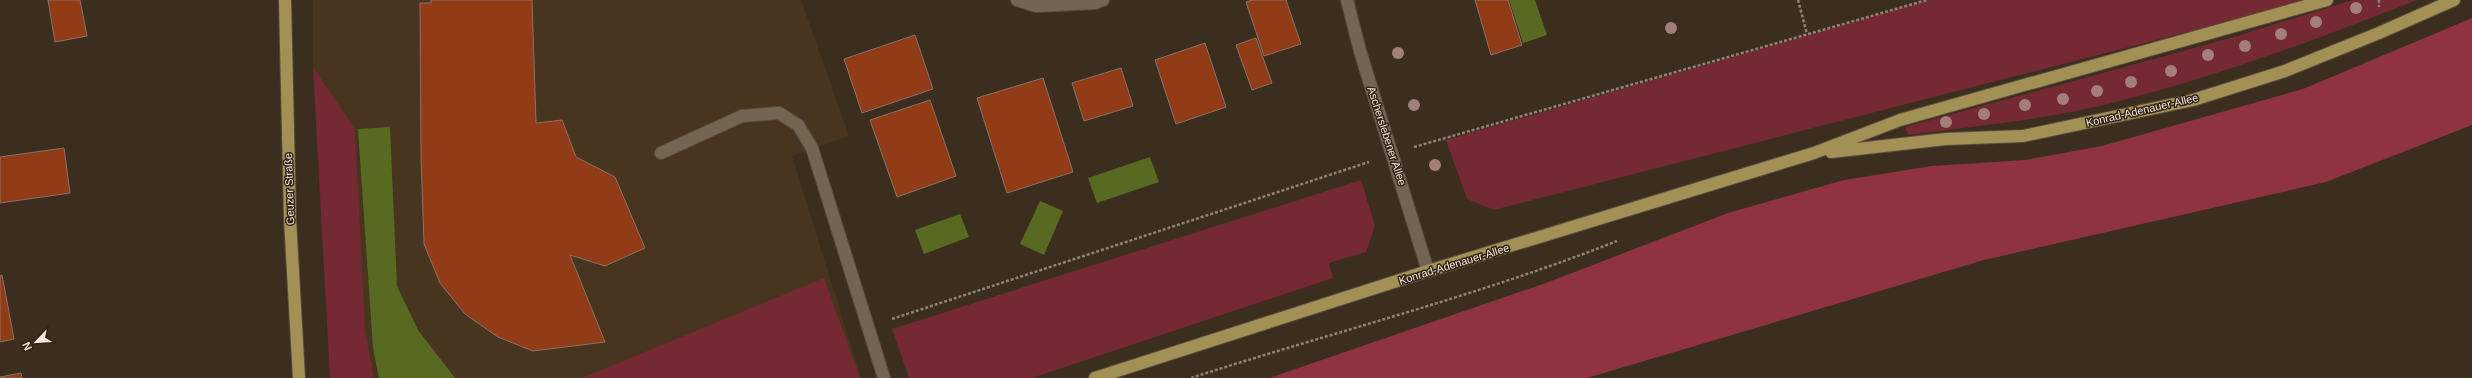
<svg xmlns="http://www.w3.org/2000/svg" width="2472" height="378" viewBox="0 0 2472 378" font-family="Helvetica,sans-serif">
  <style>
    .built { fill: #473520 }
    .green { fill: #742933 }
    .forest { fill: #8f3340 }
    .water { fill: #586a21 }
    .building { fill: #913c17; stroke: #897269 }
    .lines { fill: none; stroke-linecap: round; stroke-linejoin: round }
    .minor-casing { stroke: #584c3f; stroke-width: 14 }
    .major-casing { stroke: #584c3f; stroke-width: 14 }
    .path { stroke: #8e8376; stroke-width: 2.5; stroke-dasharray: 3 2; stroke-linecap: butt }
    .minor { stroke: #746453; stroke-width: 12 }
    .major { stroke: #a39055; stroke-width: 12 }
    .tree { fill: #a37f7a }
    .labels { text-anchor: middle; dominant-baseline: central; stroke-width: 3; stroke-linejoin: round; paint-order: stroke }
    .street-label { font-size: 11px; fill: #f0e7de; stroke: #322415 }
  </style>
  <rect width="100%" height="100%" fill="#3c2e1f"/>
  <polygon class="built" points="313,0 801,0 849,136 792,156 861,378 332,378 313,67"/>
  <g class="green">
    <polygon points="1929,0 2312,0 1494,210 1467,199 1446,140"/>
    <path d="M2352 0H2417C2316 40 2213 78 2108 104 2043 120 1974 126 1908 135L1905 127 2234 37Z"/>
    <polygon points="313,67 355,129 365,330 374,378 330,378"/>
    <polygon points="1361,180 1375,226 1366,252 1329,263 1333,278 1032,378 909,378 892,329"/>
    <polygon points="824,278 860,378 582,378"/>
  </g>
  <polygon class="forest" points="2472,18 2472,125 2326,182 1984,260 1587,378 1269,378 1546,283 1728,213 1844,180 1932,166 2025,160 2102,146 2303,89"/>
  <g class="water">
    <polygon points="1509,0 1535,0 1547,35 1523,43"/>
    <polygon points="390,127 397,286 418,330 455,378 379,378 373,348 358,129"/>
    <polygon points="1150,157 1159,182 1097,203 1088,178"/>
    <polygon points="1040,201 1063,211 1044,255 1020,244"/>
    <polygon points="960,214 969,237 924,254 915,230"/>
  </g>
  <g class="building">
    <polygon points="48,0 80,0 87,36 55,42"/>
    <polygon points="431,0 532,0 536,123 562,120 576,157 615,177 645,248 605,266 570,255 605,342 533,351 498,337 465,314 440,283 424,244 421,156 420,3 431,3"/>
    <polygon points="1252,0 1286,0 1301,44 1264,56 1246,2"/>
    <polygon points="1475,0 1508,0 1522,45 1491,55"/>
    <polygon points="915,35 933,89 862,113 844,59"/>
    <polygon points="1256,38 1272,83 1252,90 1236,45"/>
    <polygon points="1205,43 1226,107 1176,124 1155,60"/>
    <polygon points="1121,68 1133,106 1084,121 1072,83"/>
    <polygon points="1043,78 1073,172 1007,193 977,98"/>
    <polygon points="930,100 956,176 897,197 870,120"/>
    <polygon points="64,148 70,193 0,203 0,157"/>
    <polygon points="2,275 14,339 0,342 0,276"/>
    <polygon points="21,373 22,378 0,378 0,377"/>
  </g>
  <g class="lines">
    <defs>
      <g id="minor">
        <polyline points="1017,0 1036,6 1095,3 1103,0"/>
        <polyline points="1347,0 1360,51 1428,271"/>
        <polyline points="661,153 742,116 779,113 798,125 812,148 884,378"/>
      </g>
      <g id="major">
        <polyline points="285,0 290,219 299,378"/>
        <polyline points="1831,152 1946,139 2023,136 2193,100 2285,71 2379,33 2454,0"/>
        <polyline points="1095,378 1428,271 1814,153 1900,120 2327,0"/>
      </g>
    </defs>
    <use href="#minor" class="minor-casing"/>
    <use href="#major" class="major-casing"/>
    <g class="path">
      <polyline points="1798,0 1807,34"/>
      <polyline points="2379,0 2379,7"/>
      <polyline points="1414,147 1927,0"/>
      <polyline points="892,319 1369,162"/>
      <path d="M1191 378C1333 332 1478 296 1617 241"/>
    </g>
    <use href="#minor" class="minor"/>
    <use href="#major" class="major"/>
  </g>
  <g class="tree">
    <circle cx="2356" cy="8" r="6"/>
    <circle cx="2316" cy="22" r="6"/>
    <circle cx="1671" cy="28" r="6"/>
    <circle cx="2281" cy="34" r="6"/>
    <circle cx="2245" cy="46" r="6"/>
    <circle cx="1398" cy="53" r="6"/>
    <circle cx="2208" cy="55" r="6"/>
    <circle cx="2171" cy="71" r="6"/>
    <circle cx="2131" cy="82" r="6"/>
    <circle cx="2097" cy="91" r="6"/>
    <circle cx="2063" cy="99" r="6"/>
    <circle cx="1414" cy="105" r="6"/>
    <circle cx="2025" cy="105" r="6"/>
    <circle cx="1984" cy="114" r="6"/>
    <circle cx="1946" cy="122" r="6"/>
    <circle cx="1435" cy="165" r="6"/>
  </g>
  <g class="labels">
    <g class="street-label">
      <text transform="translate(2142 110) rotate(-13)">Konrad-Adenauer-Allee</text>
      <text transform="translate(1387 136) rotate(72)">Ascherslebener Allee</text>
      <text transform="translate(289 189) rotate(-92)">Geuzer Straße</text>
      <text transform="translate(1454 264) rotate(-17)">Konrad-Adenauer-Allee</text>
    </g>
  </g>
  <g transform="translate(36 342) rotate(245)" stroke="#322415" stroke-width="3" paint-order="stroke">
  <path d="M0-3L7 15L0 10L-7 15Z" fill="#f0e7de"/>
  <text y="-6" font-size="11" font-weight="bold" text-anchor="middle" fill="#f0e7de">N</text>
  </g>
</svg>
